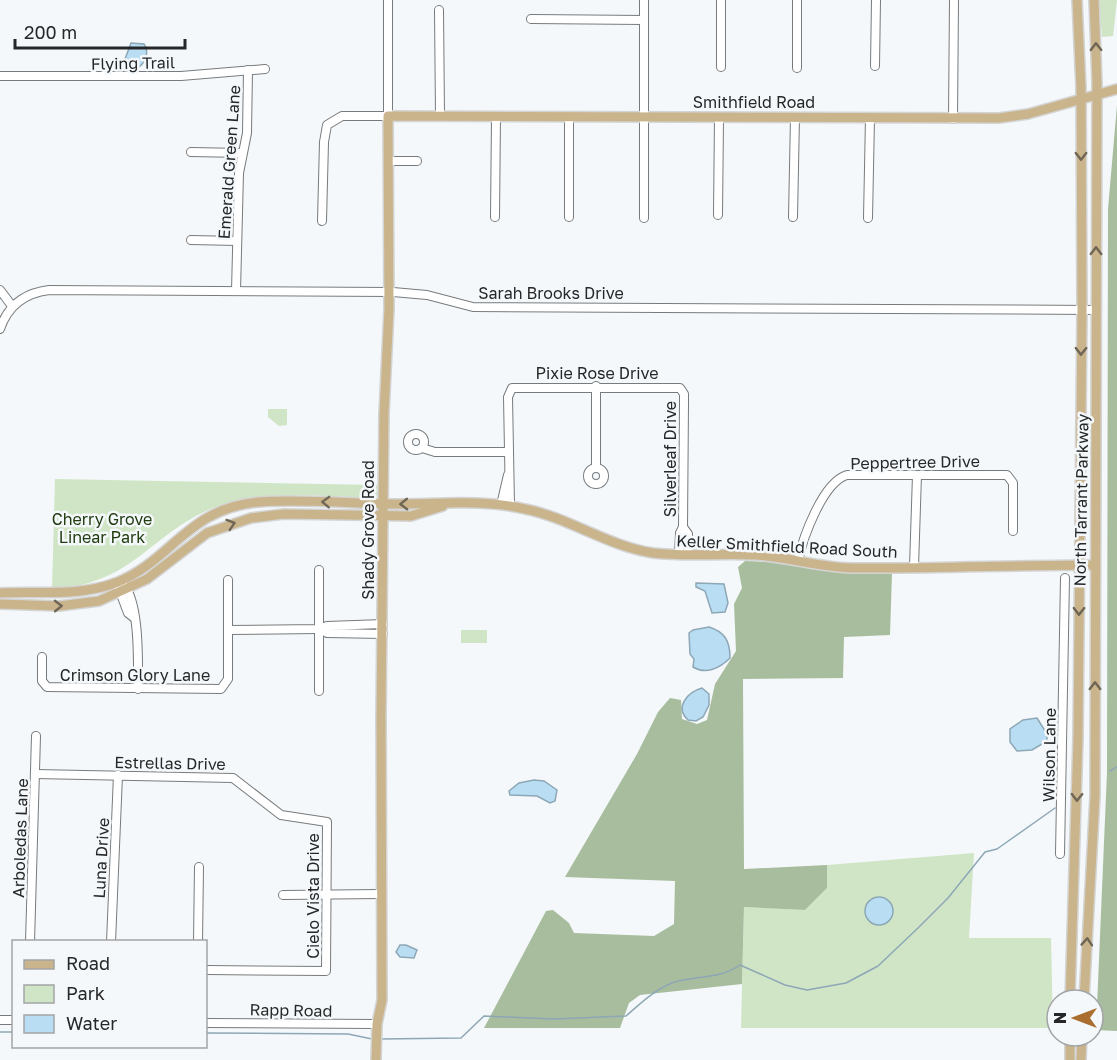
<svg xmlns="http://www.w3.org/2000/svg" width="1117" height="1060" viewBox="0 0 1117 1060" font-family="'Golos Text',sans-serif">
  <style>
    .green { fill: #d0e5c6 }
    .forest { fill: #a8bd9e }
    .water { fill: #b9def3; stroke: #8da7b6; stroke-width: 1.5 }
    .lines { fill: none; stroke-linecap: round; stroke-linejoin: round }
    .stream { stroke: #8da7b6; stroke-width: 1.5 }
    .minor-casing { stroke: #787b7d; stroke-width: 10 }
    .major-casing { stroke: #d4d4d4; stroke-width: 12 }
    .minor { stroke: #fff; stroke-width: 8 }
    .major { stroke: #cab48b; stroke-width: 9 }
    .oneway { stroke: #706655 }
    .labels { text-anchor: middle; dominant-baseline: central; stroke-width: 5; stroke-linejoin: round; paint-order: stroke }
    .street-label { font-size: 16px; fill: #262728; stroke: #f4f8fa }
    .park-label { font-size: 16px; fill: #203c0e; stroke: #f4f8fa }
  </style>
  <rect width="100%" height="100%" fill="#f4f8fa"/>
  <g class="green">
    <polygon points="1099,0 1117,0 1113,36 1102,37"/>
    <polygon points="268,409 287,409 287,425 279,426 268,417"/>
    <path d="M55 479 378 485 377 498C323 497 263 488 213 508 148 535 134 584 52 589Z"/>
    <rect x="461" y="630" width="26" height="13"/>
    <polygon points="974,853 969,938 1051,938 1053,1028 741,1028 744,907 805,910 827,888 827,865"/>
  </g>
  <g class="forest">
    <polygon points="1117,105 1117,1031 1096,1030 1107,772 1108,209"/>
    <polygon points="745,561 789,563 844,573 892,573 890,635 844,637 843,678 743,679 744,869 827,865 827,888 805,910 744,907 742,984 640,995 629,1003 620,1028 484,1028 546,911 553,910 569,923 574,933 654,936 674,924 675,881 565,877 637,754 658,712 670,698 681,700 682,719 697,724 707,720 715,684 736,651 734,604 742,588 738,567"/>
  </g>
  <g class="water">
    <path d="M131 43 144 44C150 53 145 64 136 69L129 67 125 59Z"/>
    <polygon points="696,583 724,584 728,603 725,612 712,613 705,591 696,587"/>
    <path d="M709 627C725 632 730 641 730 658 720 668 706 675 693 667L694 659 690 654 689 633 693 630Z"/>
    <path d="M702 688 709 694V705L703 717 696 721 688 720C674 707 688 692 702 688Z"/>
    <polygon points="1037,718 1047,734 1047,741 1032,750 1017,751 1010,742 1010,729 1023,720"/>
    <polygon points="534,780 544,781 557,790 555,801 550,803 537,796 510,795 509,791 519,783"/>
    <circle cx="879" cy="911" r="14"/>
    <polygon points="400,945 406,945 417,950 414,958 400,957 396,952"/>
  </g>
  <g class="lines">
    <g class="stream">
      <polyline points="1110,771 1117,767"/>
      <polyline points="0,1032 14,1032"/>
      <polyline points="206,1033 348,1034 372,1039"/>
      <path d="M380 1039 461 1038 484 1016 553 1019 626 1016C640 1004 654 990 672 983 695 975 719 980 740 965L785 985 807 990 846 983 878 966 918 928 948 898 985 852 997 849 1055 808"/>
    </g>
    <defs>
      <g id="minor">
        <polyline points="721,0 721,67"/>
        <polyline points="439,10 440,116"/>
        <polyline points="531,19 644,20"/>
        <polyline points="875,66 876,0"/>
        <polyline points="797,68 797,0"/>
        <polyline points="1,76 181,76 265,69"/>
        <polyline points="953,119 954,0"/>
        <polyline points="191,152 242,153"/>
        <polyline points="390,161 417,161"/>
        <polyline points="718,215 719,117"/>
        <polyline points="495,217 496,117"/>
        <polyline points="569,217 569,117"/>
        <polyline points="793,217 795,117"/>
        <polyline points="644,218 644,0"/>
        <polyline points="868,218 870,118"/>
        <polyline points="322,221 324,142 327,125 342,116 388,116 388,0"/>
        <polyline points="191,240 237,241"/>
        <polyline points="0,290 12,306"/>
        <polyline points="236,291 239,173 247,133 248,70"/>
        <path d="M0 329C8 305 25 293 49 290L393 292 427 295 473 307 1096 310"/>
        <circle cx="416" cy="442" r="8"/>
        <polyline points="422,448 435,452 508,452"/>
        <polyline points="596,468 596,386"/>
        <circle cx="596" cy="476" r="8"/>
        <polyline points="501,505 508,475"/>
        <polyline points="510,505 508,397 512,388 680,388 684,394 684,403 683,527 680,533 679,554"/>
        <polyline points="683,527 688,534 688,554"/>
        <path d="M798 561C803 537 823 482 847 475H1007L1013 483V531"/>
        <polyline points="914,567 917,475"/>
        <path d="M123 584C140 602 138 663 138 689"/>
        <polyline points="119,589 128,613 133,617"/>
        <polyline points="319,629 327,633 383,634"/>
        <polyline points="228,630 319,629 327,626 383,624"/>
        <polyline points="42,657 42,681 47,687 221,689 228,679 228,580"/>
        <polyline points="319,691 319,570"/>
        <polyline points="35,774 233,778 281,815 327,822 326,971 206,970"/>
        <polyline points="1060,854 1065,578"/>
        <polyline points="283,895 381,894"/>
        <polyline points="30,942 36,736"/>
        <polyline points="111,942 118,775"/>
        <polyline points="198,942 199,867"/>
        <polyline points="0,1020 14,1020"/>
        <polyline points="206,1023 377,1024"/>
      </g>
      <g id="major">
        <path d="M0 593C40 591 79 597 118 582 172 560 188 508 259 502 300 499 342 503 383 504 430 505 479 498 525 509 570 518 607 546 653 553 686 557 721 553 755 555 787 557 819 567 851 568 932 569 1013 565 1095 565"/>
        <polyline points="0,604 59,606 99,601 147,579 207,533 251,518 284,514 411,516 443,506"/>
        <polyline points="1070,1000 1078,738 1082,310 1081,88 1077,0"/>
        <polyline points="1084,1000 1095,796 1097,83 1094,0"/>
        <polyline points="1070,1036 1070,1060"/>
        <polyline points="376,1060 377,1024 382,1000 381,716 384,414 389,309 388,116 999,118 1028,114 1117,89"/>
        <polyline points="1081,1060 1082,1036"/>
      </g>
    </defs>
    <use href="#minor" class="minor-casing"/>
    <use href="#major" class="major-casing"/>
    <use href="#minor" class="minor"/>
    <use href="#major" class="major"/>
  </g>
  <defs><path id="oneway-chevron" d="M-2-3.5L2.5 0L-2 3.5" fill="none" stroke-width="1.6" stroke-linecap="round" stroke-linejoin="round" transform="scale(1.5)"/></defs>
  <g class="oneway">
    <use href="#oneway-chevron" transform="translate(1096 47) rotate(-91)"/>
    <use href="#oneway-chevron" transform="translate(1081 156) rotate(90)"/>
    <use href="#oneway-chevron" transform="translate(1096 251) rotate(-90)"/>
    <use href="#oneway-chevron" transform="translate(1081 351) rotate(91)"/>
    <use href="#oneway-chevron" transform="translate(326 502) rotate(-178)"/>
    <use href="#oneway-chevron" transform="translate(404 504) rotate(179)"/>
    <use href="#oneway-chevron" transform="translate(231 524) rotate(-18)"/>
    <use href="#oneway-chevron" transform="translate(58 606) rotate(-1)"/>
    <use href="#oneway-chevron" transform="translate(1079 611) rotate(91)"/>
    <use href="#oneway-chevron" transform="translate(1095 686) rotate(-90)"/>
    <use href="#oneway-chevron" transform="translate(1077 797) rotate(91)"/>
    <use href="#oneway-chevron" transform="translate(1087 942) rotate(-86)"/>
  </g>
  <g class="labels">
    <g class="street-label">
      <text transform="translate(133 63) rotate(-1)">Flying Trail</text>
      <text x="754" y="102">Smithfield Road</text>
      <text transform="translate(229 162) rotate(-86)">Emerald Green Lane</text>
      <text x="551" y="293">Sarah Brooks Drive</text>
      <text x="597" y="373">Pixie Rose Drive</text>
      <text transform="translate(670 459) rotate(-90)">Silverleaf Drive</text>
      <text transform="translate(915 462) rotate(-1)">Peppertree Drive</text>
      <text transform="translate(1081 500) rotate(-89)">North Tarrant Parkway</text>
      <text transform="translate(368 530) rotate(-90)">Shady Grove Road</text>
      <text transform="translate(787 546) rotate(3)">Keller Smithfield Road South</text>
      <text x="135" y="675">Crimson Glory Lane</text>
      <text transform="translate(1049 755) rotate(-89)">Wilson Lane</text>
      <text transform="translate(170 763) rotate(1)">Estrellas Drive</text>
      <text transform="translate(20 838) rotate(-88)">Arboledas Lane</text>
      <text transform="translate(101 858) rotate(-87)">Luna Drive</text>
      <text transform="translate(313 896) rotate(-90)">Cielo Vista Drive</text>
      <text transform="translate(291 1010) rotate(1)">Rapp Road</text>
    </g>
    <g class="park-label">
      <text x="102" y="519">Cherry Grove<tspan x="102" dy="18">Linear Park</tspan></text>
    </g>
  </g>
  <rect x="12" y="940" width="195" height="108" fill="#f4f8fa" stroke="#a2a4a6" stroke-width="1.5"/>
  <rect x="24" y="960" width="30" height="9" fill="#cab48b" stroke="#a2a4a6" stroke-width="1.5"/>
  <text x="66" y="970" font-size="18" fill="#262728">Road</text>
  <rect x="24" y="985" width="30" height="18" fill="#d0e5c6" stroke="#a2a4a6" stroke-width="1.5"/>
  <text x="66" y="1000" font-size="18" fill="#262728">Park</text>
  <rect x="24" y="1015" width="30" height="18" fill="#b9def3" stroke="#a2a4a6" stroke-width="1.5"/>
  <text x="66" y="1030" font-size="18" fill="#262728">Water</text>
  <g transform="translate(1075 1018) rotate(270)"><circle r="28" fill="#f4f8fa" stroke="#a2a4a6" stroke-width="1.5"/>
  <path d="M0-4.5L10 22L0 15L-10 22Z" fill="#aa6e31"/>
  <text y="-9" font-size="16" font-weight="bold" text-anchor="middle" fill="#262728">N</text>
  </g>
  <path d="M15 39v9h170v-9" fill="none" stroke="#262728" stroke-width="3"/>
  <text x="24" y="39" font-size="18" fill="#262728" stroke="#f4f8fa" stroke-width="4.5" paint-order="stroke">200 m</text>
</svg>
